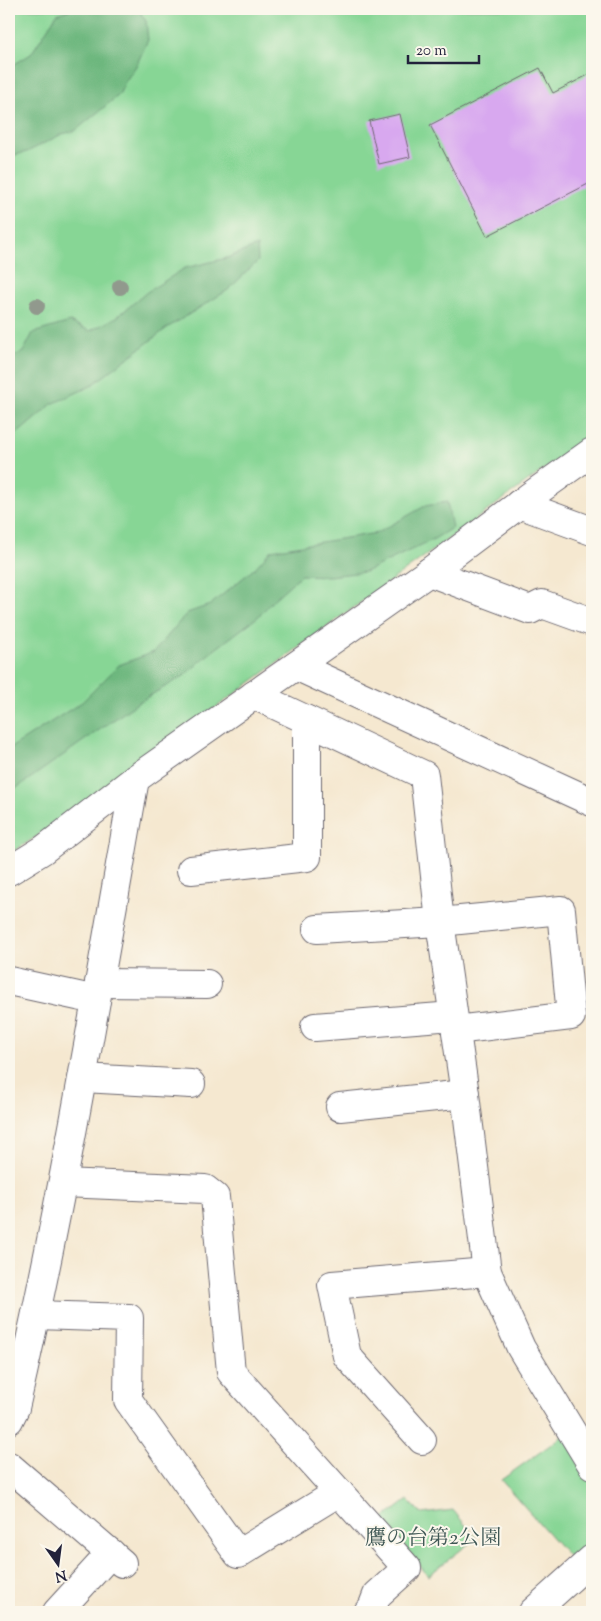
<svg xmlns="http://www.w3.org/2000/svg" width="601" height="1621" viewBox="0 0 601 1621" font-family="'Sorts Mill Goudy','Noto Serif JP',serif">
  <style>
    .green { fill: #87d695; stroke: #547c68 }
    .forest { fill: #6db77e; stroke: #486c5c }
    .building { fill: #d8a8ef }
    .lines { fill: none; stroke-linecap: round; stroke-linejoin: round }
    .minor-casing { stroke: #6c676f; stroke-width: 30 }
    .minor { stroke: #fff; stroke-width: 28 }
    .tree { fill: #91998d }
    .labels { text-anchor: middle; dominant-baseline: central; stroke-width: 4; stroke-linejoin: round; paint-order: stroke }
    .park-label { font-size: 21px; fill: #405856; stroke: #fbf7ec }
  </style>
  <rect width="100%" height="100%" fill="#fbf7ec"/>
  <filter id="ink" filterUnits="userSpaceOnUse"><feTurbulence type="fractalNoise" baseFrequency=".02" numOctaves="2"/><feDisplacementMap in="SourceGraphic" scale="10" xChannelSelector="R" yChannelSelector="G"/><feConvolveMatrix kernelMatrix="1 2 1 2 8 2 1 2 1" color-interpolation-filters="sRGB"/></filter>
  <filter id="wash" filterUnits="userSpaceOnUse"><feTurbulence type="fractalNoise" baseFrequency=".0096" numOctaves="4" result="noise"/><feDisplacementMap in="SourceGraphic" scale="20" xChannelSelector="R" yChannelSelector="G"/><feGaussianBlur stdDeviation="1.12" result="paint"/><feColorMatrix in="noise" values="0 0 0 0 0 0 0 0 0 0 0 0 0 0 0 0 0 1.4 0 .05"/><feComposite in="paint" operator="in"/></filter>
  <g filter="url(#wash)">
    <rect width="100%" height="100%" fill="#f5e8d0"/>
    <g class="green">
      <polygon points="9,9 592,9 592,435 131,769 36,837 9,854"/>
      <polygon points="564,1435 592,1478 592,1541 572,1560 501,1480"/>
      <polygon points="408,1500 422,1514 453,1510 476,1538 428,1576 383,1519"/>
    </g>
    <g class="forest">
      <polygon points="72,9 138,9 146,21 148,40 136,66 125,82 119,95 75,131 62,134 27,152 15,155 9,154 9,77 13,65 31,54 57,14"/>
      <polygon points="257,246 258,261 228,290 167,328 91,386 52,404 17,434 9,438 9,358 23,352 33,333 70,322 90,331 117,317 147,292 185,268 227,258"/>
      <polygon points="447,502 452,528 434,539 365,572 329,576 301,575 274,599 259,616 209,654 184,676 139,702 18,787 9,791 9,749 82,702 119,665 154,652 187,613 210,605 255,568 271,550 377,533 425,506"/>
    </g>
    <g id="blocks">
      <g class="building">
        <polygon points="540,68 553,93 592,73 592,165 590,166 592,170 592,182 487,236 430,125"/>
        <polygon points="400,114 410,157 379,164 369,121"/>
      </g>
    </g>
  </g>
  <g filter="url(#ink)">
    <use href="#blocks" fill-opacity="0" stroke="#6c676f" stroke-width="1"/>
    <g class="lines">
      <defs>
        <g id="minor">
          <polyline points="519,504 592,531"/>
          <polyline points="429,572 530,610 542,604 592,622"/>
          <polyline points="296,666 592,802"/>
          <polyline points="254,695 424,775 440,922 465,1094 487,1272 521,1348 592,1465"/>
          <polyline points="191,870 307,857 307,720"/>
          <polyline points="9,871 43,850 135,779 429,572 529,497 592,452"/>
          <polyline points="317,929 440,922 561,910 571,1016 456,1030"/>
          <polyline points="9,981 96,1000"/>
          <polyline points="99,983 207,984"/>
          <polyline points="315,1027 453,1016"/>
          <polyline points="83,1078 191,1084"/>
          <polyline points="340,1107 465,1094"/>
          <polyline points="63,1183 205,1189 215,1197 231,1372 407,1568 377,1595 372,1608 368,1612"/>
          <polyline points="36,1315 129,1318 128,1400 238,1554 339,1492"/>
          <path d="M9 1420 15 1408C63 1200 98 989 135 779"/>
          <polyline points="422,1440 347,1356 332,1285 487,1272"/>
          <polyline points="9,1466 122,1563"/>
          <polyline points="57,1612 111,1553"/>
          <polyline points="533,1612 592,1559"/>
        </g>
      </defs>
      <use href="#minor" class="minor-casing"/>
      <use href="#minor" class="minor"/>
    </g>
    <g class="tree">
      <circle cx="120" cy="287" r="8"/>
      <circle cx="37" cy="306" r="8"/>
    </g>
  </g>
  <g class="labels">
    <g class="park-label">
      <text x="433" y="1539">鷹の台第2公園</text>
    </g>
  </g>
  <rect width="601" height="1621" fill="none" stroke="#fbf7ec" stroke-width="30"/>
  <g transform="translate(58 1564) rotate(166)" stroke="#fbf7ec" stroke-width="4" paint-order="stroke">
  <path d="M0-4L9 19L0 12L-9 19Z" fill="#22223b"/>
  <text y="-8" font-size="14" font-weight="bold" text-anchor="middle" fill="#22223b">N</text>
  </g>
  <path d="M408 55v8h71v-8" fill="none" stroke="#22223b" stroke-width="2.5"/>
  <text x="416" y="55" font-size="15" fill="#22223b" stroke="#fbf7ec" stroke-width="4" paint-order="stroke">20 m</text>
</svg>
